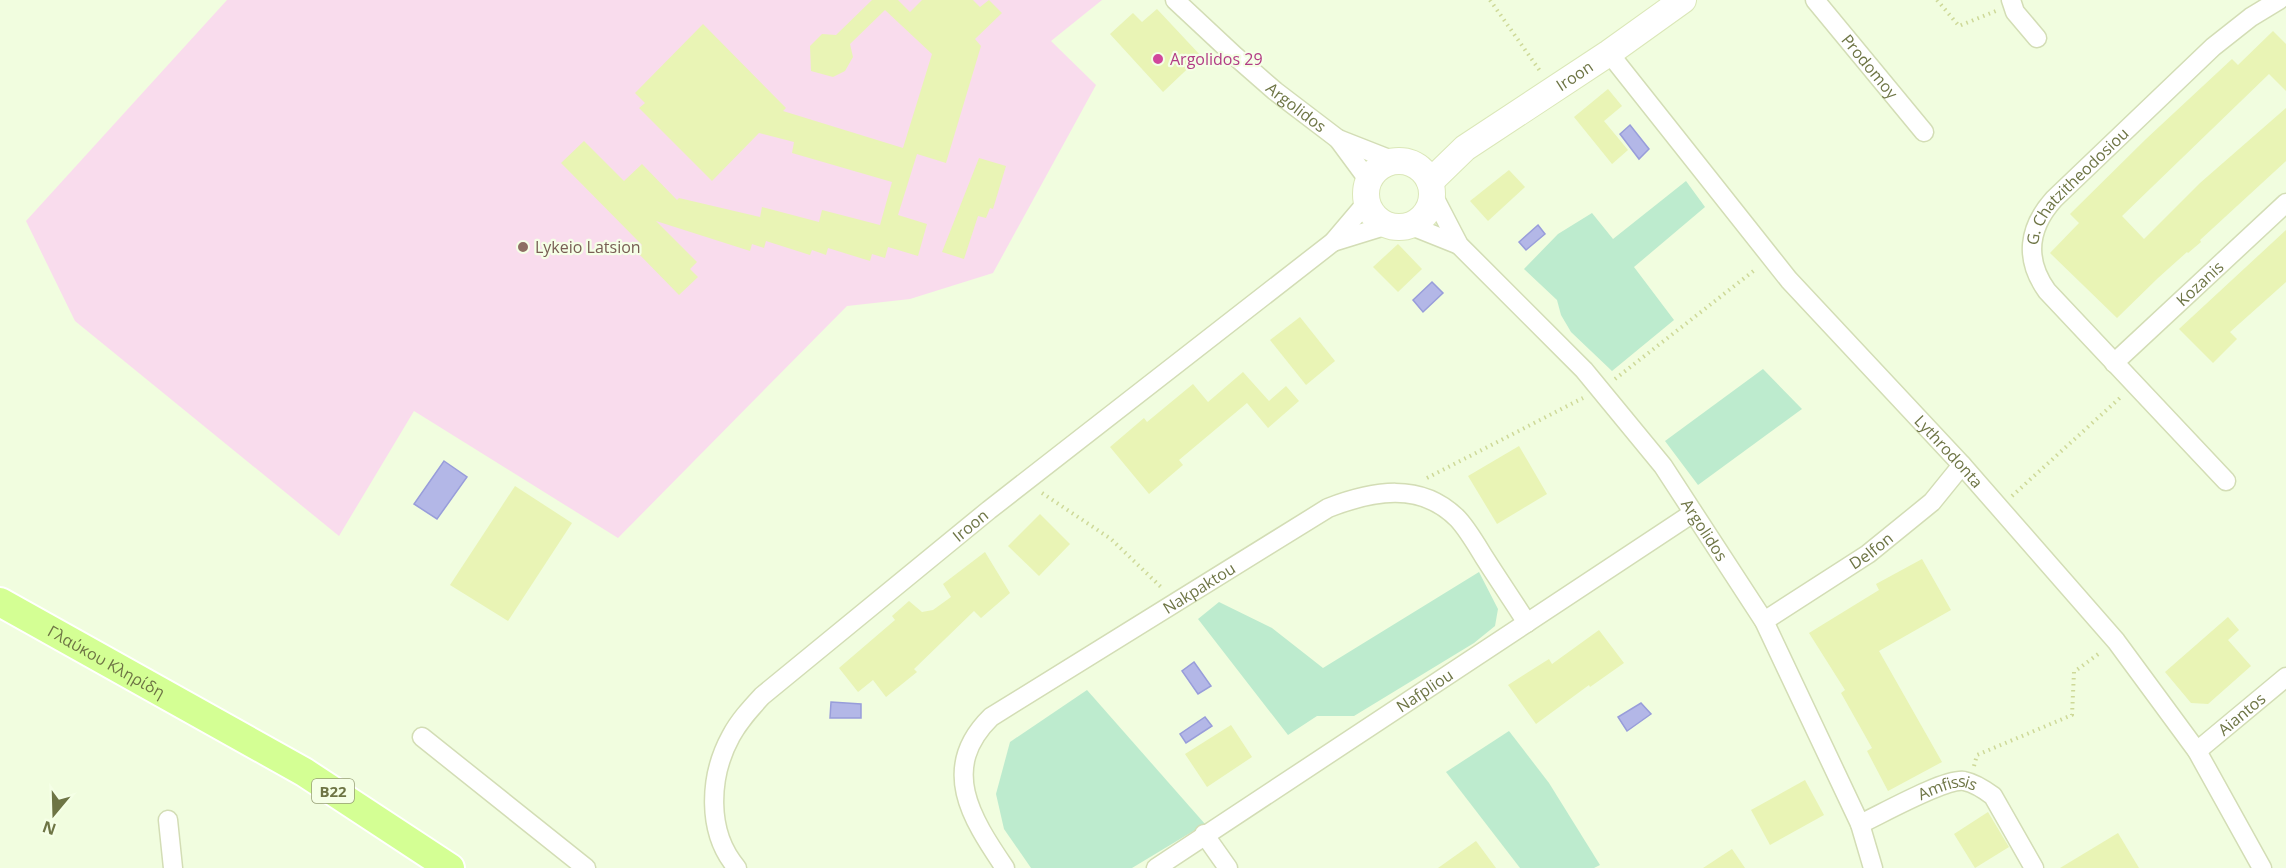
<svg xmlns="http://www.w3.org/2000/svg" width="2286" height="868" viewBox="0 0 2286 868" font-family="'Open Sans',sans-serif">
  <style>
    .education { fill: #f9dced }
    .green { fill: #bdebce }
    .water { fill: #b3b7e7; stroke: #989dda; stroke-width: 1.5 }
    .building { fill: #e9f4b5 }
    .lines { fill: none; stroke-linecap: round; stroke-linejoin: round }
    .street-casing { stroke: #d3ddb5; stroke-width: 21 }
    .secondary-casing { stroke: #dbe7b8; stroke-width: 28 }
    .primary-casing { stroke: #fff; stroke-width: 32 }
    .path { stroke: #ced998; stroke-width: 4; stroke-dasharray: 1.5 4.5; stroke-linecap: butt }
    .street { stroke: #fff; stroke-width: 18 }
    .secondary { stroke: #fff; stroke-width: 26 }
    .primary { stroke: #d4ff94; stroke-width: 28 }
    .hotel-dot { fill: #d1479c; stroke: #f5ffe6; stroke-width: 2 }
    .education-dot { fill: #8d6e63; stroke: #f5ffe6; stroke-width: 2 }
    .labels { text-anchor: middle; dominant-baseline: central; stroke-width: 4.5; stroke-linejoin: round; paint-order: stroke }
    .shield { fill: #f5ffe6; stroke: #969e75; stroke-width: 1.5 }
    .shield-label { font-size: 15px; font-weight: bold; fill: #6e7545 }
    .hotel-label { font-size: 16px; fill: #b23c85; stroke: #f5ffe6; text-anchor: start }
    .street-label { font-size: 16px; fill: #6e7545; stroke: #f5ffe6 }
    .education-label { font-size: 16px; fill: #785e54; stroke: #f5ffe6; text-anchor: start }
  </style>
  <rect width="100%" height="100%" fill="#f1fddf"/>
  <polygon class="education" points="227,0 1102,0 1051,41 1096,85 993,273 910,299 847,306 618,538 414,411 339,536 75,321 26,221"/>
  <g class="green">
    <polygon points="1686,181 1705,207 1634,267 1674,320 1612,371 1571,332 1561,315 1557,300 1524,269 1558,234 1592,213 1613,239"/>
    <polygon points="1763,369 1802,409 1698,485 1665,441"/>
    <polygon points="1479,572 1498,609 1495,626 1474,643 1354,716 1317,716 1288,735 1198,619 1219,602 1272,628 1323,668"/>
    <polygon points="1087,690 1205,824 1132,868 1031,868 1004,829 996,794 1010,742"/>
    <polygon points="1509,731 1549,783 1600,865 1594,868 1520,868 1446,772"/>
  </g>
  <g class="water">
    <polygon points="1630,125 1649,149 1639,159 1620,134"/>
    <polygon points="1538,225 1545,234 1526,250 1519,242"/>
    <polygon points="1432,282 1443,293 1423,312 1413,300"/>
    <polygon points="444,461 467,477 437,519 414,504"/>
    <polygon points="1194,662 1211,686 1198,694 1182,671"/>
    <polygon points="831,702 861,704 861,718 830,718"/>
    <polygon points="1641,703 1651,714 1627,731 1618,717"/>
    <polygon points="1205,717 1212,726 1186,743 1180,734"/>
  </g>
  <g class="building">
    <polygon points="872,0 898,0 910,12 922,0 973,0 980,7 989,0 1002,13 975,39 981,46 946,163 917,154 898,215 927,224 918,256 888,247 885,258 872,254 870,261 828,248 826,255 812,250 810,255 766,241 764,248 752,244 750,251 656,221 697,262 690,269 698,277 679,295 636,251 642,245 561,163 584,141 624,181 642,164 677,200 679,198 760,217 762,207 819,222 822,210 880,225 892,182 792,153 794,142 759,133 712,181 639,108 645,103 635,93 703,24 786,108 783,111 903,148 932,54 885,10 850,44 853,57 845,71 833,77 811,71 810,46 822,34 836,35"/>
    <polygon points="1157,9 1201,56 1163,92 1110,34 1133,13 1142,22"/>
    <polygon points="2273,31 2286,44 2286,91 2269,74 2122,216 2144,239 2200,183 2286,108 2286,161 2200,240 2201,242 2188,253 2187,252 2158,278 2117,318 2050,253 2079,223 2070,214 2146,139 2232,59 2238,65"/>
    <polygon points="1608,89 1622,106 1604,121 1628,150 1612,164 1574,117"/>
    <polygon points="979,158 1006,166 993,209 990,208 986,218 978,216 964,259 942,252"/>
    <polygon points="1509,170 1525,187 1488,221 1470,201"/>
    <polygon points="2286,230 2286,282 2230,332 2237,339 2213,363 2179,329"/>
    <polygon points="1398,244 1422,269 1398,292 1373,267"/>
    <polygon points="1300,317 1335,361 1306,385 1270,340"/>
    <polygon points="1243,372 1269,401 1286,386 1299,401 1268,428 1247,403 1179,460 1183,465 1149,494 1110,447 1144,418 1147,422 1193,384 1208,402"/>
    <polygon points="1519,446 1547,494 1497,524 1468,476"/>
    <polygon points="515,486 572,523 508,621 450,585"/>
    <polygon points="1040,514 1070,544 1039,576 1008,546"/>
    <polygon points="985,552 1010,593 981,618 974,611 914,669 917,672 886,697 873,680 858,692 839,668 895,620 892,616 909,601 922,612 933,610 951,597 943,584"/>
    <polygon points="1922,559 1951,610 1879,651 1942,762 1888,791 1867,751 1872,748 1841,693 1845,690 1809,633 1879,590 1876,584"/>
    <polygon points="2228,617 2239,630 2228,640 2251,666 2208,704 2191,703 2165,672"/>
    <polygon points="1599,630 1624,663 1590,687 1589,685 1536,724 1508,685 1549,659 1552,664"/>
    <polygon points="1231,725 1252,757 1207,787 1185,754"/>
    <polygon points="1805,780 1824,815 1770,845 1751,810"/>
    <polygon points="1988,812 2009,847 1975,868 1954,834"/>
    <polygon points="2118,833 2139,868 2060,868"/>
    <polygon points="1476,841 1496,868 1438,868"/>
    <polygon points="1732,849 1745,868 1703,868"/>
  </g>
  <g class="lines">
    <defs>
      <g id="street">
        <path id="s1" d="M1175 0 1235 56 1275 91 1338 139 1394 161"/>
        <path id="s2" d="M1815 0 1924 132"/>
        <polyline points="2011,0 2015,12 2037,38"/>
        <path id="s3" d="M1609 53 1789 280 1962 465 2116 641 2197 751 2262 868"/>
        <polyline points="1338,139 1369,181"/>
        <path id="s4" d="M1432 193 1459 245 1584 370 1663 466 1764 621 1860 824 1873 868"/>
        <polyline points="1409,225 1459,245"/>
        <polyline points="1333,242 1388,225"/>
        <path id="s5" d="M2114 363 2286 203"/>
        <path id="s6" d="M2226 481 2047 291C2024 259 2028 228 2054 199L2213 47 2251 17 2279 0"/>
        <path id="s7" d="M1764 621 1868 554 1932 502 1962 465"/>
        <polyline points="422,737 586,868"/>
        <path id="s8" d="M2197 751 2286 677"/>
        <polyline points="168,820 173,868"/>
        <path id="s9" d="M1860 824C1880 815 1945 778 1964 781 1974 783 1985 790 1993 796L2034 868"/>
        <polyline points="1204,834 1228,868"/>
        <path id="s10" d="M737 868C706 832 709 776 731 736 739 721 750 709 762 696L989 510 1333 242 1367 202"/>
        <path id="s11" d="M1005 868C971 818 939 768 991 717L1328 508C1372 491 1421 481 1458 519 1468 530 1476 544 1484 557 1498 579 1513 601 1527 623"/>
        <path id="s12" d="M1156 868 1693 513"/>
      </g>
      <g id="secondary">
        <circle cx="1399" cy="194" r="33"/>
        <path id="s13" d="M1430 182 1465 148 1609 53 1683 0"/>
      </g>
      <g id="primary">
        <path id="s14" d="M0 602 304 772 450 868"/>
      </g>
    </defs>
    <use href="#street" class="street-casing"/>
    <use href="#secondary" class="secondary-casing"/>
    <use href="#primary" class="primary-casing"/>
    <g class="path">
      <polyline points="1490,0 1540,71"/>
      <polyline points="1937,0 1959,26 1996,11"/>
      <polyline points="1615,379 1756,269"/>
      <polyline points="1427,478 1583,398"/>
      <polyline points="1042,493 1111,539 1162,588"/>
      <polyline points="2012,496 2122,396"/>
      <polyline points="1974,766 1977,755 2072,715 2074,672 2101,652"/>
    </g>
    <use href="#street" class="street"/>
    <use href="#secondary" class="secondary"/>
    <use href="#primary" class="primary"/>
  </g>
  <circle class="hotel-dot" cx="1158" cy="59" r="6"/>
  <circle class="education-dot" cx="523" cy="247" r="6"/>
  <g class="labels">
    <rect class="shield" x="312" y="779" width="42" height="24" rx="4.5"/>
    <g class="shield-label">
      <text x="333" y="791">B22</text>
    </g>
    <g class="hotel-label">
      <text x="1170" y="59">Argolidos 29</text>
    </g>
    <g class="street-label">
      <text stroke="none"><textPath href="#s2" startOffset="86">Prodomoy</textPath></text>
      <text stroke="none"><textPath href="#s13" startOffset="180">Iroon</textPath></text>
      <text stroke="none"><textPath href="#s1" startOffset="162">Argolidos</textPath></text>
      <text stroke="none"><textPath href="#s6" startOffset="386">G. Chatzitheodosiou</textPath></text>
      <text stroke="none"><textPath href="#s5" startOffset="117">Kozanis</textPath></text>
      <text stroke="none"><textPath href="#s3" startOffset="524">Lythrodonta</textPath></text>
      <text stroke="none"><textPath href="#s10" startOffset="460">Iroon</textPath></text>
      <text stroke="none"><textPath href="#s4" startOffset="436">Argolidos</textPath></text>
      <text stroke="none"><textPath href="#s7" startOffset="128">Delfon</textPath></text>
      <text stroke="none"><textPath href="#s11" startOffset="414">Nakpaktou</textPath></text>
      <text stroke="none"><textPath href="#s14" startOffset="122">Γλαύκου Κληρίδη</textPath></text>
      <text stroke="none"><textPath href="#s12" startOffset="322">Nafpliou</textPath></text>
      <text stroke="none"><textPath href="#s8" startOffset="58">Aiantos</textPath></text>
      <text stroke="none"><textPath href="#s9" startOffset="96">Amfissis</textPath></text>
    </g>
    <g class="education-label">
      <text x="535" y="247">Lykeio Latsion</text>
    </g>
  </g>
  <g transform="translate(54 814) rotate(199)" stroke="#f5ffe6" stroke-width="4.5" paint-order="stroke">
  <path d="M0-4.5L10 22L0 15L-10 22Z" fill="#6e7545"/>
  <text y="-9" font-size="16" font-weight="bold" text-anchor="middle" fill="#6e7545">N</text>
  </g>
</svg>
